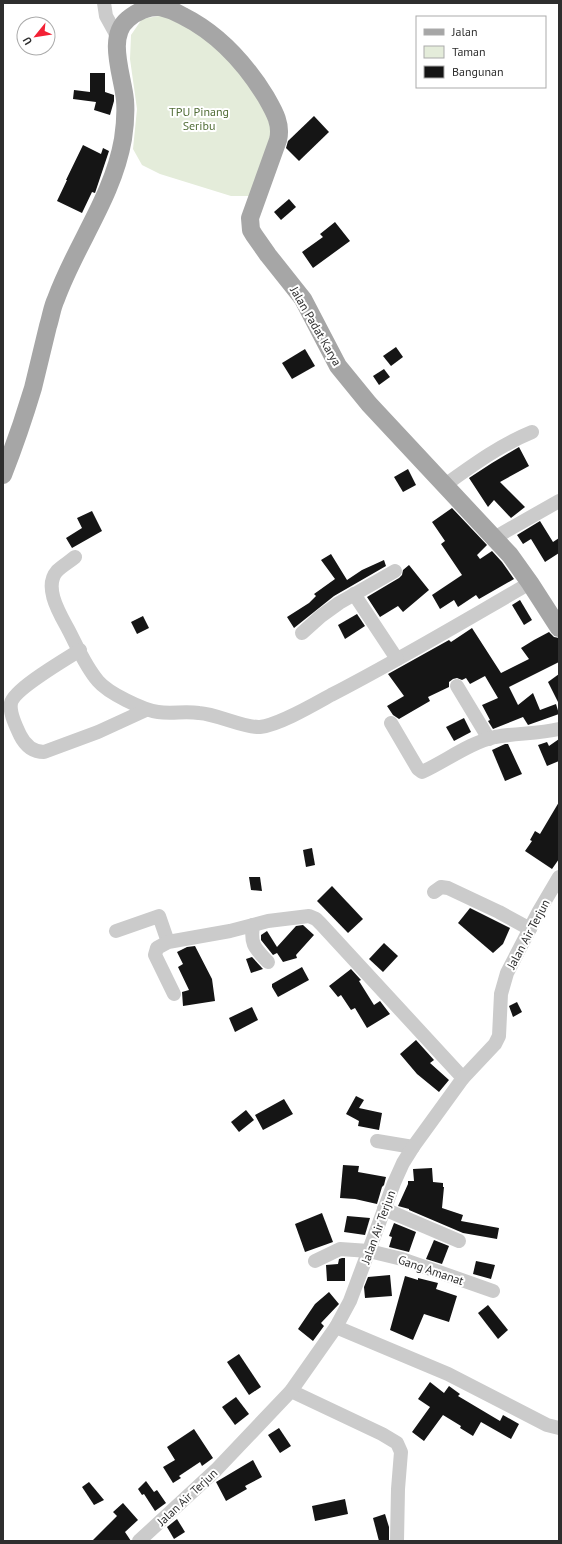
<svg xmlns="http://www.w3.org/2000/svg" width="562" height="1544" viewBox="0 0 562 1544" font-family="'PT Sans',sans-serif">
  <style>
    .green { fill: #e4ecda }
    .building { fill: #151515 }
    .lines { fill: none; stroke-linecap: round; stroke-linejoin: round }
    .minor { stroke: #cbcbcb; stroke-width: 14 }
    .major { stroke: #a6a6a6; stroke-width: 18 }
    .labels { text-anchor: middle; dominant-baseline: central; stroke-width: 4; stroke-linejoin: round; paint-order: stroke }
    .park-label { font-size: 12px; fill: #516d37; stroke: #fff }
    .street-label { font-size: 12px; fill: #2e2e2e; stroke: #fff }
  </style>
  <rect width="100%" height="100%" fill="#fff"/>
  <polygon class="green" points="164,15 187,24 238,65 272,124 270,150 249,196 231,196 160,174 142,165 133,149 137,109 130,59 131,35 142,19"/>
  <g class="building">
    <polygon points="90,73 105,73 105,92 114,95 114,101 110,115 94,110 96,102 73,99 74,90 90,92"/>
    <polygon points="314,116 329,132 299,161 286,148 288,141"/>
    <polygon points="83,145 101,154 103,148 109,151 95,193 92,192 82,213 57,201 67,180 66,180"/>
    <polygon points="289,199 296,207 281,220 274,212"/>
    <polygon points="335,222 350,241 313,268 302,252 323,237 320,234"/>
    <polygon points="396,347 403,357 391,366 383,356"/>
    <polygon points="305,349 315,366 292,379 282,363"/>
    <polygon points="384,369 390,377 379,385 373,376"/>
    <polygon points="519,447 529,466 500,482 525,507 511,518 494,500 488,507 469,478 492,463"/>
    <polygon points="408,469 416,485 403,492 394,477"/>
    <polygon points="452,508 487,545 477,555 480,559 492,551 502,562 514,579 479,599 476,595 458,607 454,600 440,609 432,595 462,575 441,544 445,541 432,522"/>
    <polygon points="92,511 102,531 72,548 66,538 82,528 77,518"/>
    <polygon points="540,521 553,542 559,538 559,553 545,562 531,539 523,544 517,535"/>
    <polygon points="331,554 347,580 362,570 384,560 386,566 334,596 294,628 287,617 309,603 316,596 314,594 335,579 321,560"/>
    <polygon points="409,565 429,590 403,612 398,606 380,617 367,597 399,578 402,575 403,570"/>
    <polygon points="520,600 532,620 524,625 512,605"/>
    <polygon points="357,614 365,626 345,639 338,625"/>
    <polygon points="143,616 149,628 137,634 131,622"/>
    <polygon points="472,628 501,673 529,659 521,648 534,640 549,632 554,637 559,638 559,662 509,687 518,705 533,693 540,710 556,704 559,714 528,725 523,717 493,729 488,721 490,720 482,705 498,698 485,676 470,684 466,678 462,680 457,678 453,679 449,682 449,687 428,697 430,701 411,712 399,719 393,715 387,706 404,696 388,674 449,640 451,642"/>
    <polygon points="559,674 559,704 548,682"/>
    <polygon points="464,718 471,732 454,741 446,727"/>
    <polygon points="559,739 559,761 547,766 538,745 547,742 549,746"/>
    <polygon points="505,744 508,744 522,774 505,781 492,750"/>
    <polygon points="559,802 559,859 552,869 525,851 532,841 530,840 535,831 540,834"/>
    <polygon points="312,848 315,865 306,867 303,850"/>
    <polygon points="249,877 260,877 262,891 251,890"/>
    <polygon points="332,886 363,919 348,933 317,901"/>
    <polygon points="470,908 510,928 503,944 493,953 458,923"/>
    <polygon points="303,925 314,935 296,955 297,958 283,962 277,953 273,955 261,940 261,935 267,931 277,947 296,926"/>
    <polygon points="384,943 398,956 383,972 369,959"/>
    <polygon points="195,946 212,979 215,1001 183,1006 182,992 189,990 178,967 183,964 177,952 187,947"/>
    <polygon points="252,957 263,969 251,973 246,959"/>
    <polygon points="302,967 309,980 278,997 272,987 272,984"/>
    <polygon points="351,969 361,980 359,981 374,1005 380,1001 390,1014 367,1028 355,1008 351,1010 341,995 338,997 329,986"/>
    <polygon points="517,1002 522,1012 513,1017 509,1006"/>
    <polygon points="252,1007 258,1020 235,1032 229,1018"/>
    <polygon points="416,1040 434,1060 430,1063 449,1080 439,1092 417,1074 400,1054"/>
    <polygon points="356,1096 364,1100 359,1108 382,1113 379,1130 358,1126 359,1121 346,1114"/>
    <polygon points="284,1099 293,1114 263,1130 255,1115"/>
    <polygon points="246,1110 254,1120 239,1132 231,1122"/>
    <polygon points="343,1165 359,1166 358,1172 386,1177 384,1185 382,1187 377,1204 355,1199 340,1198"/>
    <polygon points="432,1168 433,1182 443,1183 443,1187 444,1187 442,1208 463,1215 461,1221 499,1228 497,1239 463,1233 409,1210 409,1209 398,1206 408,1184 408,1181 414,1181 413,1169"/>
    <polygon points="322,1213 333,1242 305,1252 295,1224"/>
    <polygon points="347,1216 370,1218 365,1235 344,1232"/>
    <polygon points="394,1223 416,1232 409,1252 389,1247 392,1237 389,1236"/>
    <polygon points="434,1240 449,1246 442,1264 426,1259"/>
    <polygon points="342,1258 345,1258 345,1281 327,1281 326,1265 338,1264 339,1259"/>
    <polygon points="476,1261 495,1265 491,1279 473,1274"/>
    <polygon points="390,1275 392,1296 365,1298 364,1287 368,1277"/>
    <polygon points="405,1276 418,1280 418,1278 438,1283 436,1289 457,1296 449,1322 424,1314 413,1340 390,1330"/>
    <polygon points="329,1292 339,1304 321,1323 324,1326 313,1341 298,1329 315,1304"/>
    <polygon points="488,1305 508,1330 498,1339 478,1313"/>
    <polygon points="239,1354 261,1387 249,1395 227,1362"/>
    <polygon points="430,1382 444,1393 449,1386 460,1394 458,1396 500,1421 503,1415 519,1424 511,1439 481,1422 473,1436 460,1428 461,1426 443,1415 424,1441 412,1432 430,1407 418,1399"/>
    <polygon points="236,1397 249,1414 235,1425 222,1407"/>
    <polygon points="279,1428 291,1446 280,1453 268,1435"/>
    <polygon points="194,1429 213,1458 202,1466 200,1462 179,1476 181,1478 173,1483 163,1467 175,1460 167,1447"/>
    <polygon points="253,1460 262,1477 245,1486 247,1489 226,1501 216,1482"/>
    <polygon points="146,1481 154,1492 157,1490 166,1503 155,1511 144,1494 142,1495 138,1489"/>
    <polygon points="89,1482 104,1500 94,1505 82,1487"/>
    <polygon points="345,1499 348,1514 315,1521 312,1506"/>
    <polygon points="123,1503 138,1520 125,1532 131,1541 92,1541 117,1516 113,1512"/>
    <polygon points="385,1514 389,1527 389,1541 379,1541 373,1518"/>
    <polygon points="177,1519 185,1532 174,1539 167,1527"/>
  </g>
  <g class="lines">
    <g class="minor">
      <polyline points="104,3 106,16 117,36"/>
      <path d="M445 485C473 465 500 445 532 432"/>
      <polyline points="494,538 559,501"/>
      <path d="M75 557C69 562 62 566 57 571 43 587 60 614 68 629 77 646 85 666 98 681 108 693 143 710 158 712 171 714 185 711 199 713 217 714 244 728 260 727 279 725 313 705 331 695 399 660 464 621 530 583"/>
      <polyline points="354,594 397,659"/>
      <polyline points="302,633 321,616 339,603 395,571"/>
      <path d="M80 650C66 659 14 689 11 703 9 713 16 726 20 735 25 745 33 752 44 752L98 732 146 710"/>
      <polyline points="457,686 489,739"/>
      <path d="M391 723 418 769 422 772C446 761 469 743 495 737 516 733 538 734 559 729"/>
      <polyline points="434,892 441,887 448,888 499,912 530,929"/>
      <path d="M253 925C250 945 255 948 268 962"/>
      <polyline points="116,931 159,916 168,942"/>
      <polyline points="174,994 155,955 157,948 168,942 230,931 268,921 309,916 316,919 321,924 463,1078"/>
      <polyline points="377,1141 413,1147"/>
      <polyline points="384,1209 459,1241"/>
      <polyline points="315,1261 340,1249 369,1251 402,1259 493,1291"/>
      <polyline points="336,1327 448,1374 547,1425 559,1428"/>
      <polyline points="291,1391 382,1434 397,1443 401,1452 398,1489 397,1541"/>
      <polyline points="139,1541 216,1470 291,1391 336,1327 350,1301 394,1183 403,1163 413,1147 463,1078 495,1044 499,1036 501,994 507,973 539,911 559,877"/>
    </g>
    <path class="major" d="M3 475C14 447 24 418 33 388 38 367 43 347 48 326 51 317 52 307 56 299 76 244 113 197 123 139 125 126 126 113 125 100 123 76 106 37 128 19 136 12 149 6 160 7 169 9 176 12 183 16 219 34 245 63 266 97 274 111 282 124 278 140L250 218 251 230 254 235 268 255 303 299 338 366 369 404 510 555 530 583 559 628"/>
  </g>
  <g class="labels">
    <g class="park-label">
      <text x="199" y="111">TPU Pinang<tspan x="199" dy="14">Seribu</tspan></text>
    </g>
    <g class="street-label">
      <text transform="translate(316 326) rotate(60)">Jalan Padat Karya</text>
      <text transform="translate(528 934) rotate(-62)">Jalan Air Terjun</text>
      <text transform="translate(378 1227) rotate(-70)">Jalan Air Terjun</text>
      <text transform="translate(431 1270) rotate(19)">Gang Amanat</text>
      <text transform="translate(187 1497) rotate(-43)">Jalan Air Terjun</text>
    </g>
  </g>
  <rect width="562" height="1544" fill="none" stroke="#2e2e2e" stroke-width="8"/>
  <rect x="416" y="16" width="130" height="72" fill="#ffffff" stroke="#ababab"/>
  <rect x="424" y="29" width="20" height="6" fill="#a6a6a6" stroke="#ababab"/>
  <text x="452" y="36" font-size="12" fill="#2e2e2e">Jalan</text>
  <rect x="424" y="46" width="20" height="12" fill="#e4ecda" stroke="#ababab"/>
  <text x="452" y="56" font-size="12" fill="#2e2e2e">Taman</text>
  <rect x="424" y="66" width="20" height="12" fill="#151515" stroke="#ababab"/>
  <text x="452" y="76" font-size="12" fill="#2e2e2e">Bangunan</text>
  <g transform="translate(36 36) rotate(240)"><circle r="19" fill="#ffffff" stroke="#ababab"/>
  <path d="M0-3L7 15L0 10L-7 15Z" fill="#f32135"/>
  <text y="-6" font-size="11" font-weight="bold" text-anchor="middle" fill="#2e2e2e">U</text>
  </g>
</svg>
